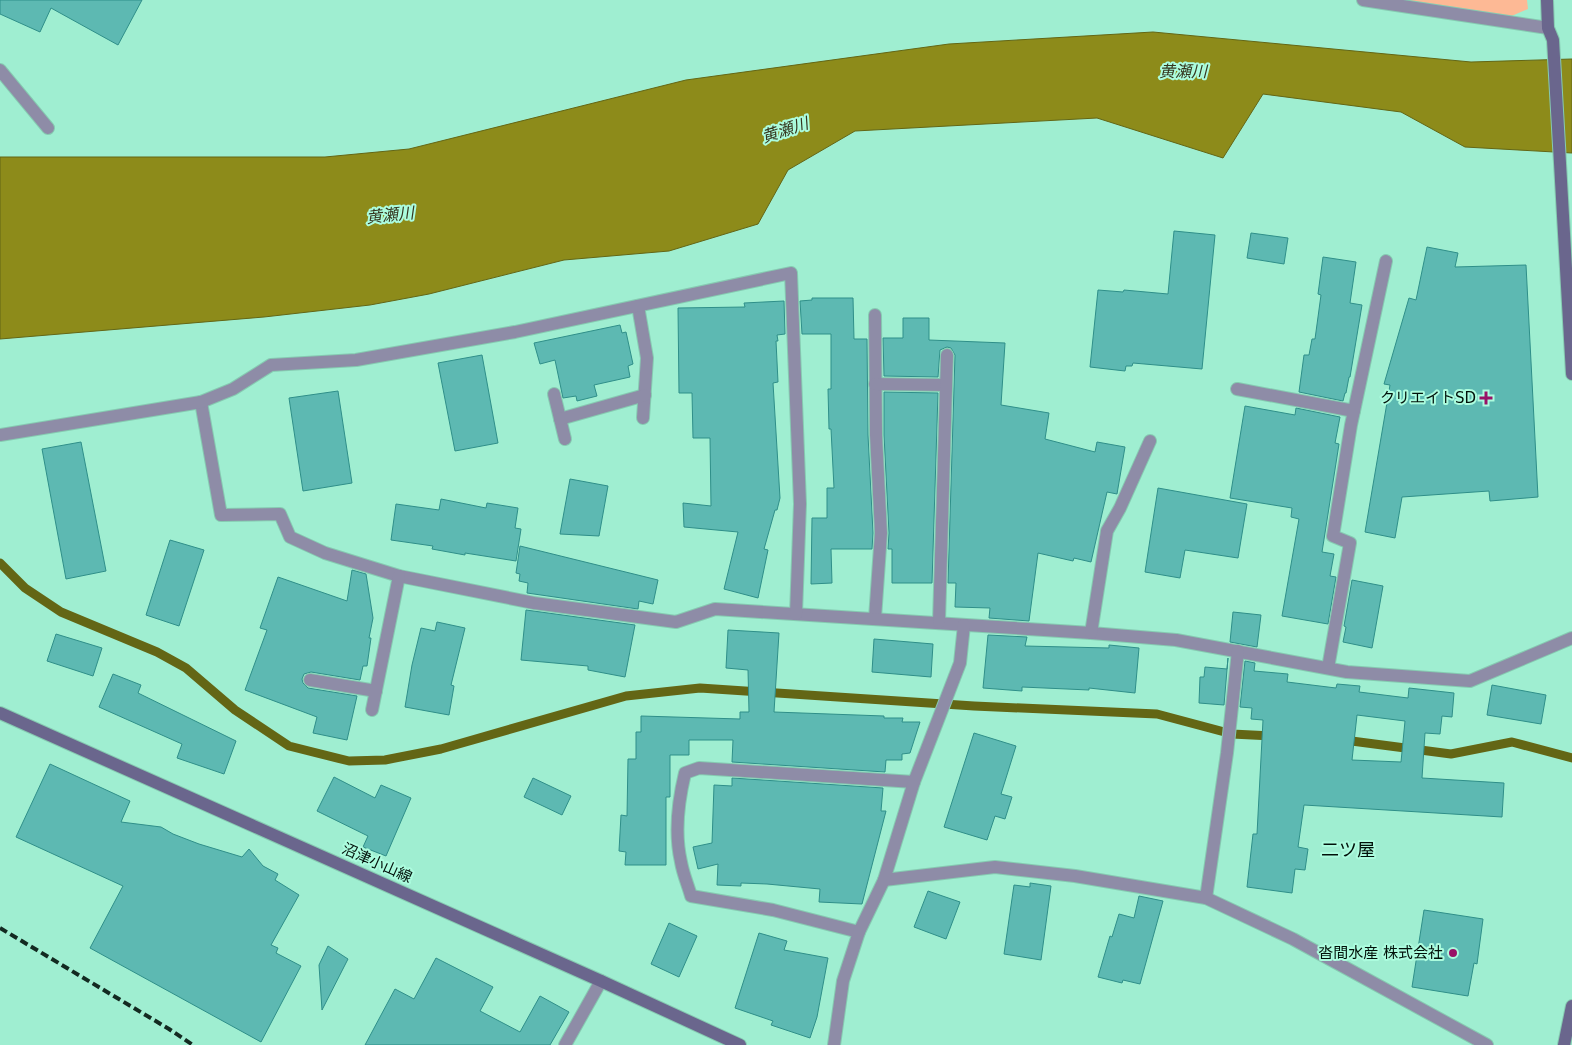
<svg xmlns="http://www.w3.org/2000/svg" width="1572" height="1045" viewBox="0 0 1572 1045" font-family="'DejaVu Sans','Noto Sans JP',sans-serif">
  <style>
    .green { fill: #fdb995 }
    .water { fill: #8d8b1a; stroke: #636615 }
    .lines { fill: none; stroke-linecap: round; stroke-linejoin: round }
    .stream { stroke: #636615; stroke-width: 9 }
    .building { fill: #5db9b2; stroke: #2f8f89; fill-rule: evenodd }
    .street-casing { stroke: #86cab1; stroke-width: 14 }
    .secondary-casing { stroke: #86cab1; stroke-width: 14 }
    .street { stroke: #8e8ca7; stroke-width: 12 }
    .secondary { stroke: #6a668d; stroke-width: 12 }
    .rail { stroke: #132a21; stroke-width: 4; stroke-dasharray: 8 4; stroke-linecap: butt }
    .poi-dot { fill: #981267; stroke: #acfcde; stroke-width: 2 }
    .labels { text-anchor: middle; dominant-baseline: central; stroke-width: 4; stroke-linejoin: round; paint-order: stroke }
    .poi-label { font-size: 15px; fill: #001009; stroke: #acfcde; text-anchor: end }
    .street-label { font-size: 15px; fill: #001009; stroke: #acfcde }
    .water-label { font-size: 16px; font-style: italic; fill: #35351e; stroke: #acfcde }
    .quarter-label { font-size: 18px; fill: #001009; stroke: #acfcde }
  </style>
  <rect width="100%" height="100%" fill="#9feed1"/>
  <polygon class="green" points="1390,0 1527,0 1528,9 1507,18"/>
  <polygon class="water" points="1153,32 1471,62 1572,59 1572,153 1465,147 1401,112 1263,94 1223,158 1097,118 855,131 788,170 758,224 669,251 564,260 429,294 370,305 264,317 0,339 0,157 325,157 409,149 686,80 949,44"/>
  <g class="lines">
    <g class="stream">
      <polyline points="0,563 25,588 61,612 157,652 186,668 235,710 289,746 349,761 385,760 441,749 626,696 700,688 974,706 1157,714 1232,734 1274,736"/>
      <polyline points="1344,740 1451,754 1512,742 1572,758"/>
    </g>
  </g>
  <g class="building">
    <polygon points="0,0 142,0 118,45 51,8 40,32 0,14"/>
    <polygon points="1174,231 1215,235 1202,369 1133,363 1132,366 1126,366 1125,371 1090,367 1098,290 1123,292 1124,290 1168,294"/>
    <polygon points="1251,233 1288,238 1284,264 1247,258"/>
    <polygon points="1427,247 1458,253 1455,267 1526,265 1538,497 1490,501 1489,491 1402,497 1395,538 1365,532 1390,385 1384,384 1409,298 1416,300"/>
    <polygon points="1323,257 1356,262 1350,303 1362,305 1350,377 1349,377 1346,393 1345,393 1343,401 1299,392 1304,355 1309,355 1312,339 1315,339 1321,295 1318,294"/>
    <polygon points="812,298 853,298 854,339 867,339 868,435 873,533 872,549 831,549 832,583 811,584 812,518 827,518 827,488 834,488 831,429 829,429 828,389 831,389 831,334 802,334 800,301 812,300"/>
    <polygon points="784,301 785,334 777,335 778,341 776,341 778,382 773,383 780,498 777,510 775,510 764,549 768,550 758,598 724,589 738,532 684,527 683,503 711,506 710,438 693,438 692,393 679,393 678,308 745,307 744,303"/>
    <polygon points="903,318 929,318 929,340 1005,343 1001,405 1049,413 1045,439 1095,452 1097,442 1125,447 1117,494 1107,492 1091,562 1074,558 1073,561 1038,553 1029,621 989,618 990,608 955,607 956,583 948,583 955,355 951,348 947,347 940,350 938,377 884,376 883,338 903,338"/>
    <polygon points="620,325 622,333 626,332 633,364 628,366 630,377 594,385 597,396 577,401 576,396 563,398 555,360 540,364 534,343"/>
    <polygon points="482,355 498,443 455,451 438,363"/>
    <polygon points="338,391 352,483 303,491 289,398"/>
    <polygon points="884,392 938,393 932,583 892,583 892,549 888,549 889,533 884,435"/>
    <polygon points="1245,406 1295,415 1296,408 1340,417 1335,443 1339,444 1322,552 1334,554 1330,576 1336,577 1328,624 1282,616 1299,519 1291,517 1292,508 1230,498"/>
    <polygon points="81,442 106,571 66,579 42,449"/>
    <polygon points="570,479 608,486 599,536 560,534"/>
    <polygon points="1158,488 1247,504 1238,558 1185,550 1180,578 1145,572"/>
    <polygon points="441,499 486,508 487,503 518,508 515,528 521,529 516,561 465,553 465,555 432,549 433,546 391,540 396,504 439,510"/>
    <polygon points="170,540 204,550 179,626 146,615"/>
    <polygon points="520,546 658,580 653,604 639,601 638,609 527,593 528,583 519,581 520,574 516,573"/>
    <polygon points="352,570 366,574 373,618 369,638 371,638 367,666 363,666 360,680 311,672 304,674 302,679 303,683 308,688 357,696 347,740 313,733 317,717 245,690 267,630 260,628 278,577 347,601"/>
    <polygon points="1352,580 1383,586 1372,648 1343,642 1346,627 1344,626"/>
    <polygon points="526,610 635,625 625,677 588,670 588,666 521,660"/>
    <polygon points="1233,612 1261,615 1257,647 1230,642"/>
    <polygon points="437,622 465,628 451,685 454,686 449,715 405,707 412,665 421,628 435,631"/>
    <polygon points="728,630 779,633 774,712 884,716 884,718 903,718 902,722 920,722 910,753 902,754 902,760 886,760 885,772 732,762 733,740 689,740 689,755 670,755 670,797 666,797 666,865 625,865 626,852 619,851 621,815 627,816 628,759 636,759 636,732 641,732 641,716 740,719 740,712 749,712 748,670 726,668"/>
    <polygon points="56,634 102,648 93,676 47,661"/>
    <polygon points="988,635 1027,637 1025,646 1109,648 1109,645 1139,648 1135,693 1089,688 1089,690 1022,687 1022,691 983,688"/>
    <polygon points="874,639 933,644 931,677 872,672"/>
    <polygon points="1228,658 1224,705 1199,703 1200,677 1204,677 1205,667 1227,669"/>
    <path d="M1245 661 1255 663 1254 671 1288 674 1287 682 1336 688 1337 684 1360 686 1359 692 1408 698 1409 688 1454 693 1452 717 1442 716 1440 734 1425 733 1422 778 1504 783 1502 817 1304 805 1298 847 1308 849 1305 870 1295 869 1292 893 1247 887 1253 834H1257L1263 720 1251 719 1252 708 1240 707ZM1357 715 1405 721 1401 762 1352 760Z"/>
    <polygon points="113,674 141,685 138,693 236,741 224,774 177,758 182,744 99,707"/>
    <polygon points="1492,685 1546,695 1541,724 1487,715"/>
    <polygon points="974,733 1016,746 1001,794 1012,797 1005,819 995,816 987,840 944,827"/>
    <polygon points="50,764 130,801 121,822 161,827 173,834 199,844 242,857 249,849 263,866 278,874 275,880 299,895 271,945 278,948 276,953 301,966 261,1042 90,948 123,886 16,837"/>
    <polygon points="334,777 375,798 381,785 411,798 386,856 363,847 368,836 317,811"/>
    <polygon points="533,778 571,796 562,815 524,797"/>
    <polygon points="732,778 883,788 881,811 886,811 862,904 819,902 820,889 767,884 741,883 741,886 717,885 718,864 698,869 693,847 712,843 714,785 732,786"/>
    <polygon points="1030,883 1051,886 1041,960 1004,954 1014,885 1030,887"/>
    <polygon points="928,891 960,902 946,939 914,927"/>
    <polygon points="1139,896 1163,901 1140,984 1123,980 1122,983 1098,977 1110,936 1112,937 1119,914 1134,918"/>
    <polygon points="1424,910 1483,919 1477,964 1474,963 1468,996 1412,987"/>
    <polygon points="669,923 697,936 679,977 651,964"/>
    <polygon points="759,933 787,941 784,950 828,958 817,1017 810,1038 771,1025 773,1021 735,1008"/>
    <polygon points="328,946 348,959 322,1010 319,965"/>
    <polygon points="436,958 493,987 480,1011 520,1032 540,996 569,1012 550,1045 365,1045 395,989 414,999"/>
  </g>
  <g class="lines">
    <defs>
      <g id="street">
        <polyline points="1363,0 1548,28"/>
        <polyline points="0,70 48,128"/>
        <polyline points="638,306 647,358 643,418"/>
        <polyline points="875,315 876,435 881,533 875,618"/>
        <polyline points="875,384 946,385"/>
        <polyline points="1237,389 1354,411"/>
        <polyline points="554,394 565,439"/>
        <polyline points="201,402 221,515 280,514 290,537 325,553 399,576 534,603 676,622 715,609 1091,633 1176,640 1347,672 1470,681 1572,638"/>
        <polyline points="560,419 645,395"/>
        <polyline points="0,435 201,402 233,389 271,365 356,360 515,332 791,273 800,504 796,614"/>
        <polyline points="939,622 947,355"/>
        <polyline points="1091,633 1107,531 1120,508 1150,441"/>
        <polyline points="1328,668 1350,543 1333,536 1351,425 1386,261"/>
        <polyline points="310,680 376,691"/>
        <polyline points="372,710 399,576"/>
        <polyline points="884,880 995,867 1075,876 1206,898 1293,939 1487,1045"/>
        <polyline points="1206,898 1227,753 1238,651"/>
        <path d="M859 932 773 910 691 896C688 885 683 874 681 862 674 832 678 802 685 773L699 768 914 782"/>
        <polyline points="565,1045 601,981"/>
        <polyline points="834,1045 843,981 859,932 884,880 914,782 960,663 964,625"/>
      </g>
      <g id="secondary">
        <polyline points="1547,0 1548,28 1553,40 1572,374"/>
        <polyline points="0,713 601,981 740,1045"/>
        <polyline points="1564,1045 1572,1006"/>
      </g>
    </defs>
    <use href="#street" class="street-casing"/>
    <use href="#secondary" class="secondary-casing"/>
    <use href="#street" class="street"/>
    <use href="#secondary" class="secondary"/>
    <polyline class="rail" points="0,928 169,1029 193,1045"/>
  </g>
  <g class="poi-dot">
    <path d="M1483.5 390.5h5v5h5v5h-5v5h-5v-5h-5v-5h5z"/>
    <circle cx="1453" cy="953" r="5"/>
  </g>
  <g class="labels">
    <g class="poi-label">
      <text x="1476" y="398">クリエイトSD</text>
      <text x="1443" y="953">沓間水産 株式会社</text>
    </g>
    <g class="street-label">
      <text transform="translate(377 863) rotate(24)">沼津小山線</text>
    </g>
    <g class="water-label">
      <text x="1183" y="71">黄瀬川</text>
      <text transform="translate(785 130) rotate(-18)">黄瀬川</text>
      <text transform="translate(390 215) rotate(-6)">黄瀬川</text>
    </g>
    <g class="quarter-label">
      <text x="1348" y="849">二ツ屋</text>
    </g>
  </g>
</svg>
